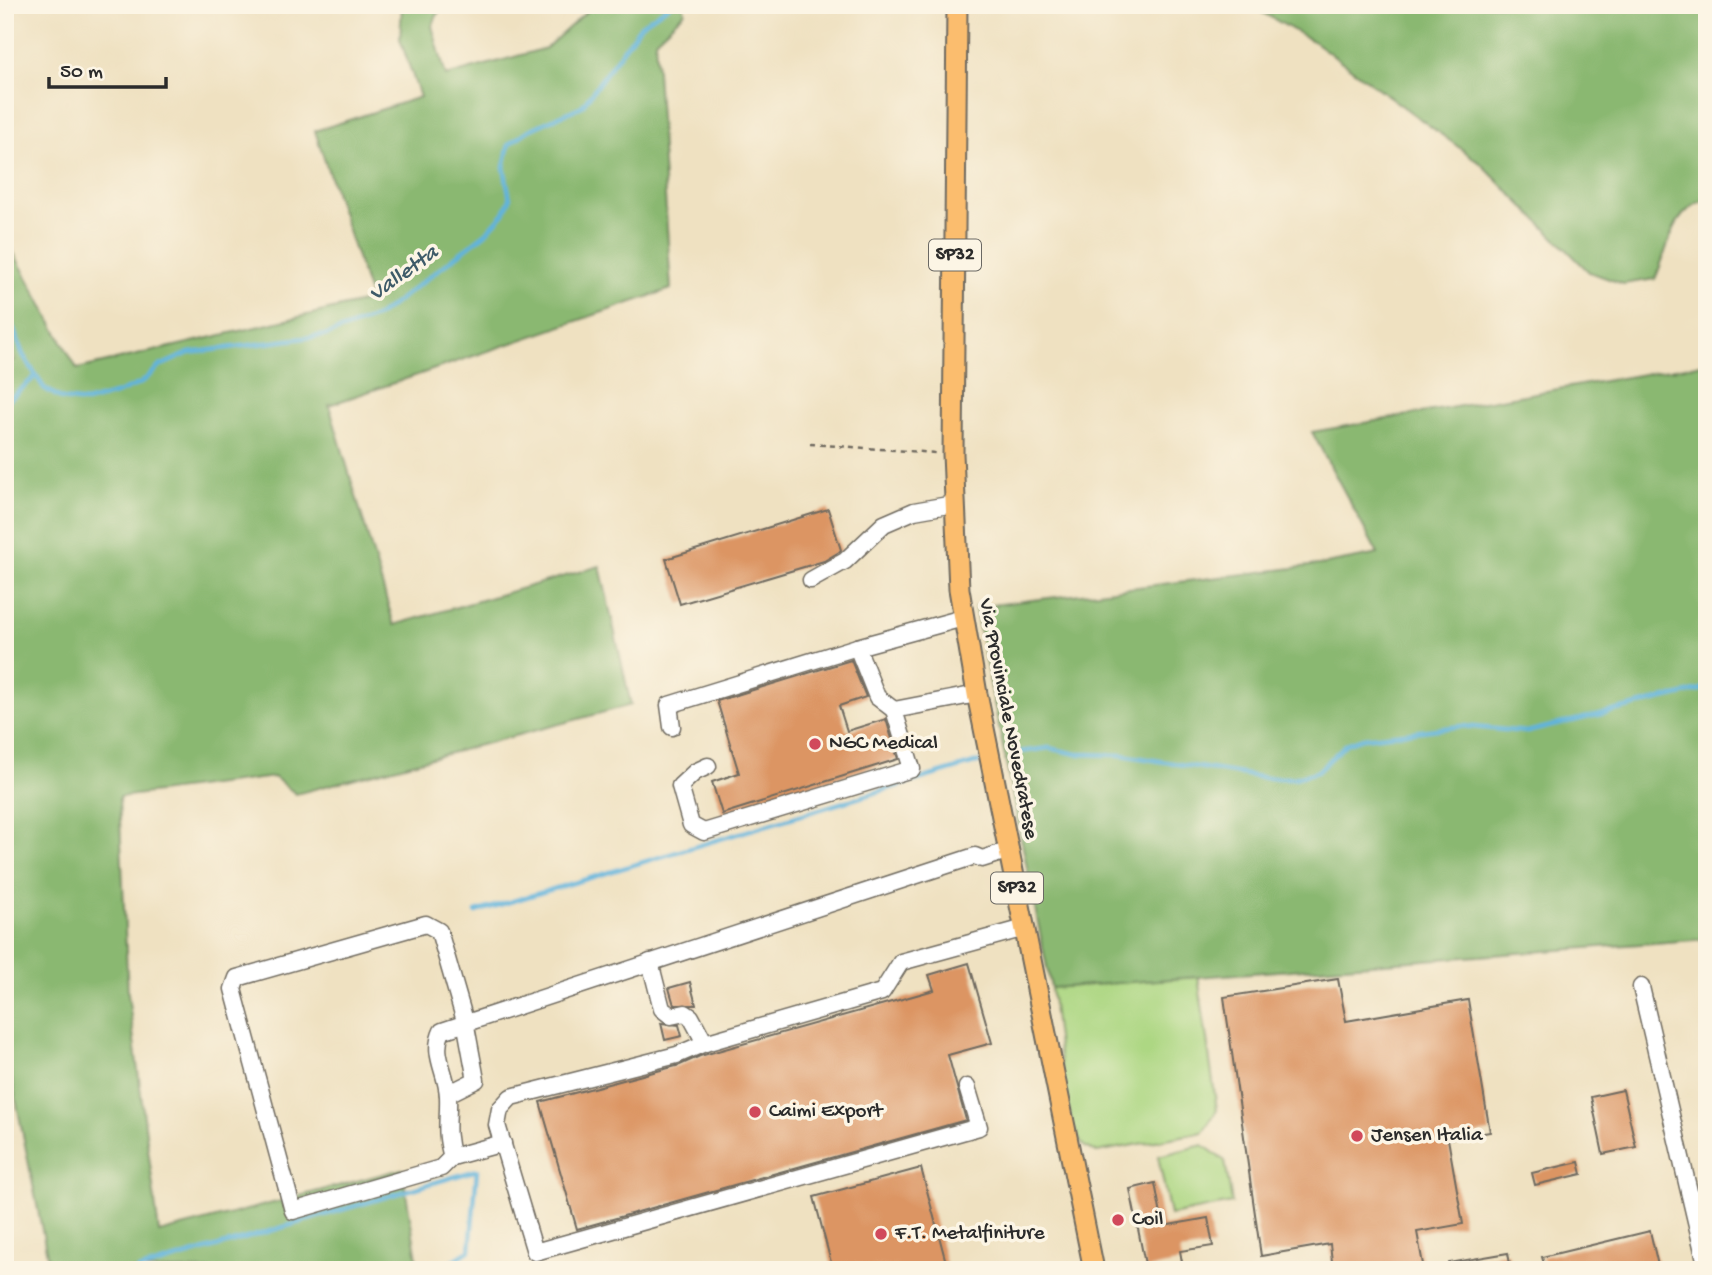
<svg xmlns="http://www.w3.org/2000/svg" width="1712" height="1275" viewBox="0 0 1712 1275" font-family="'Gochi Hand',sans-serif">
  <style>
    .green { fill: #add783; stroke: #6c8157; stroke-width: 2 }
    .forest { fill: #8ab871; stroke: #5a724e; stroke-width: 2 }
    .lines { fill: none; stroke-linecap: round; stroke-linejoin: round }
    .stream { stroke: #60b4dc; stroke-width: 4.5 }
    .building { fill: #dc9563 }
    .minor-casing { stroke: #706b60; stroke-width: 19 }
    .major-casing { stroke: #706b60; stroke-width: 23 }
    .path { stroke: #706b60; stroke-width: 2.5; stroke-dasharray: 5 5; stroke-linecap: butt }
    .minor { stroke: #fff; stroke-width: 16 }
    .major { stroke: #fbbd6e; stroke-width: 19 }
    .poi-dot { fill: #d1495b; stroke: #fcf5e5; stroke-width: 2.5 }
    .labels { text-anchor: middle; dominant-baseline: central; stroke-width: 7; stroke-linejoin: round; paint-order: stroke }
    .shield { fill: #fcf5e5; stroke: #6a6863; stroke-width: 2 }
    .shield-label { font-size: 19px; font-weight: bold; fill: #2b2b2b }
    .street-label { font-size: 21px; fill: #2b2b2b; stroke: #fcf5e5 }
    .poi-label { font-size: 21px; fill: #2b2b2b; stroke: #fcf5e5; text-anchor: start }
    .water-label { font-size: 23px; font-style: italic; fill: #3e5b69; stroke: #fcf5e5 }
  </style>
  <rect width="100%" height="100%" fill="#fcf5e5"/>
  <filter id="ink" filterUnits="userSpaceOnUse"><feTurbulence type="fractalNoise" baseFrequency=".0143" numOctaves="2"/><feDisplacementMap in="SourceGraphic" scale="14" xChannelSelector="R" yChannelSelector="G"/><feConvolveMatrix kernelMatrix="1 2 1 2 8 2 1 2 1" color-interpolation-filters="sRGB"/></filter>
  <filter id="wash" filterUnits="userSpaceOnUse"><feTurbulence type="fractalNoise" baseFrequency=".00686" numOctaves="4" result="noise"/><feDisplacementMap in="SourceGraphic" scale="28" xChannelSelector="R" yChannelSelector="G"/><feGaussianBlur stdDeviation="1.57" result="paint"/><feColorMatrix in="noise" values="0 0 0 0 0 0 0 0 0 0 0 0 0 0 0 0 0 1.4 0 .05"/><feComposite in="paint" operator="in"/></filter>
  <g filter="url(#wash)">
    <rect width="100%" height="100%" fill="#efe1c1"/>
    <g class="green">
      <path d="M1198 977 1217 1110 1203 1132 1097 1152C1092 1150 1087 1149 1083 1145 1064 1124 1055 1019 1051 988Z"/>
      <polygon points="1203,1145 1225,1161 1232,1203 1170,1215 1158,1156"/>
    </g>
    <g class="forest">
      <polygon points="402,5 442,5 432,26 446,76 546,48 594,5 683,5 685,12 655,40 671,289 329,405 394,625 600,566 631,705 296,794 274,777 119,797 128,994 159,1233 402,1169 419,1270 50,1270 5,1045 5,363 15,360 5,335 5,237 77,369 371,300 315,131 420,97 400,39"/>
      <path d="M1249 5H1707V199C1669 212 1670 247 1655 279L1623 284 1589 272 1479 162 1316 43Z"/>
      <polygon points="1707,363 1707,939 1051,988 975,607 1326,564 1378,554 1312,432"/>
    </g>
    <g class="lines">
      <g class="stream">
        <polyline points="5,306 23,355 44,388 62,399 86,402 118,393 141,383 160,366 189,353 327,335 378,316 485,234 504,213 510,199 504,167 509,144 529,130 582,106 641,25 670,5"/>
        <polyline points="5,403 36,376"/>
        <polyline points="1020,752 1049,748 1077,754 1122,755 1266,778 1294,778 1317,772 1346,744 1363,738 1462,726 1527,732 1700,690 1707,686"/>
        <polyline points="476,912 978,762"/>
        <polyline points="138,1270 477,1170 470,1250 439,1270"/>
      </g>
    </g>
    <g id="blocks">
      <g class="building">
        <polygon points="828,509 841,550 839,552 824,561 680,604 666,559"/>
        <polygon points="851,660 866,697 839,706 847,731 886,719 898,759 722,814 712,782 739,773 717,701"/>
        <polygon points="969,963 992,1043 948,1055 966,1120 577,1229 540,1102 680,1065 700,1056 934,990 929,975"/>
        <polygon points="1338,979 1346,1021 1468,1000 1490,1132 1448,1139 1463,1224 1417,1232 1424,1270 1333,1270 1330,1244 1261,1256 1224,997"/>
        <polygon points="690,982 696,1005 674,1005 669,988"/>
        <polygon points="661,1023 679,1025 682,1036 665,1040"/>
        <polygon points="1623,1090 1636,1147 1603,1154 1591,1097"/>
        <polygon points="1579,1162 1582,1174 1535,1185 1532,1173"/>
        <polygon points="921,1168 948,1270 833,1270 814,1197"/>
        <polygon points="1155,1183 1163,1226 1208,1218 1213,1246 1180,1251 1182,1262 1146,1269 1130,1189"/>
        <polygon points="1650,1231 1659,1270 1546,1270 1542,1257"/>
        <polygon points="1508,1253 1511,1270 1449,1270 1449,1263"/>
      </g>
    </g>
  </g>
  <g filter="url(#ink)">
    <use href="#blocks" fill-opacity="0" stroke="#706b60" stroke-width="2"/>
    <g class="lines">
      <defs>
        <g id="minor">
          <polyline points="811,580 845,561 884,524 914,511 954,504"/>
          <polyline points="894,710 877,697 857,647 963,618"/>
          <polyline points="672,727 669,705 857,647"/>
          <polyline points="708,766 695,772 680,786 691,825 704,832 912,769 894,710 977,694"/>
          <polyline points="650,962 662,1009 671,1016 685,1013 691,1017 705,1043"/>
          <polyline points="1641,987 1707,1268"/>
          <polyline points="967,1087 979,1127 535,1252 497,1125 500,1109 511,1097 677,1055 705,1043 882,992 901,962 1025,928"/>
          <polyline points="448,1094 476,1080 465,1021 439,931 426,924 237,978 233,989 293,1211 441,1168 452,1157"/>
          <path d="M503 1143 452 1157C444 1130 449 1121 448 1096 447 1072 431 1054 442 1031L975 856 982 859 1010 850"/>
        </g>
        <polyline id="major" points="957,5 953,454 959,589 977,694 1094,1270"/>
      </defs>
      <use href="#minor" class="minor-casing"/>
      <use href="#major" class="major-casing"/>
      <polyline class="path" points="810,444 936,453"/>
      <use href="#minor" class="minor"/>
      <use href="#major" class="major"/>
    </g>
  </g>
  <g class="poi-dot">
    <circle cx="815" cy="744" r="7"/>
    <circle cx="755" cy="1112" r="7"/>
    <circle cx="1357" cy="1136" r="7"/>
    <circle cx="1118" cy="1220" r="7"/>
    <circle cx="881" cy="1234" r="7"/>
  </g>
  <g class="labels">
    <g class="shield">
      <rect x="929" y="239.5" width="52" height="31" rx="5"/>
      <rect x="991" y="872.5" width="52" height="31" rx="5"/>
    </g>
    <g class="shield-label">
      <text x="955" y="255">SP32</text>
      <text x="1017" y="888">SP32</text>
    </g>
    <g class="street-label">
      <text transform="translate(1007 719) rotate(79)">Via Provinciale Novedratese</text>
    </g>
    <g class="poi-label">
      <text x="829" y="744">NGC Medical</text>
      <text x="769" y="1112">Caimi Export</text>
      <text x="1371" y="1136">Jensen Italia</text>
      <text x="1132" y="1220">Coil</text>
      <text x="895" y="1234">F.T. Metalfiniture</text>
    </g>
    <g class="water-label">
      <text transform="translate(404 274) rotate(-36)">Valletta</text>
    </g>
  </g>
  <rect width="1712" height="1275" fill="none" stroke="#fcf5e5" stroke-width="28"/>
  <path d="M49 77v10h117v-10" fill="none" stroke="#2b2b2b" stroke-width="3.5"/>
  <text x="60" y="77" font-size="21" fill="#2b2b2b" stroke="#fcf5e5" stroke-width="5" paint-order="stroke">50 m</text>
</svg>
